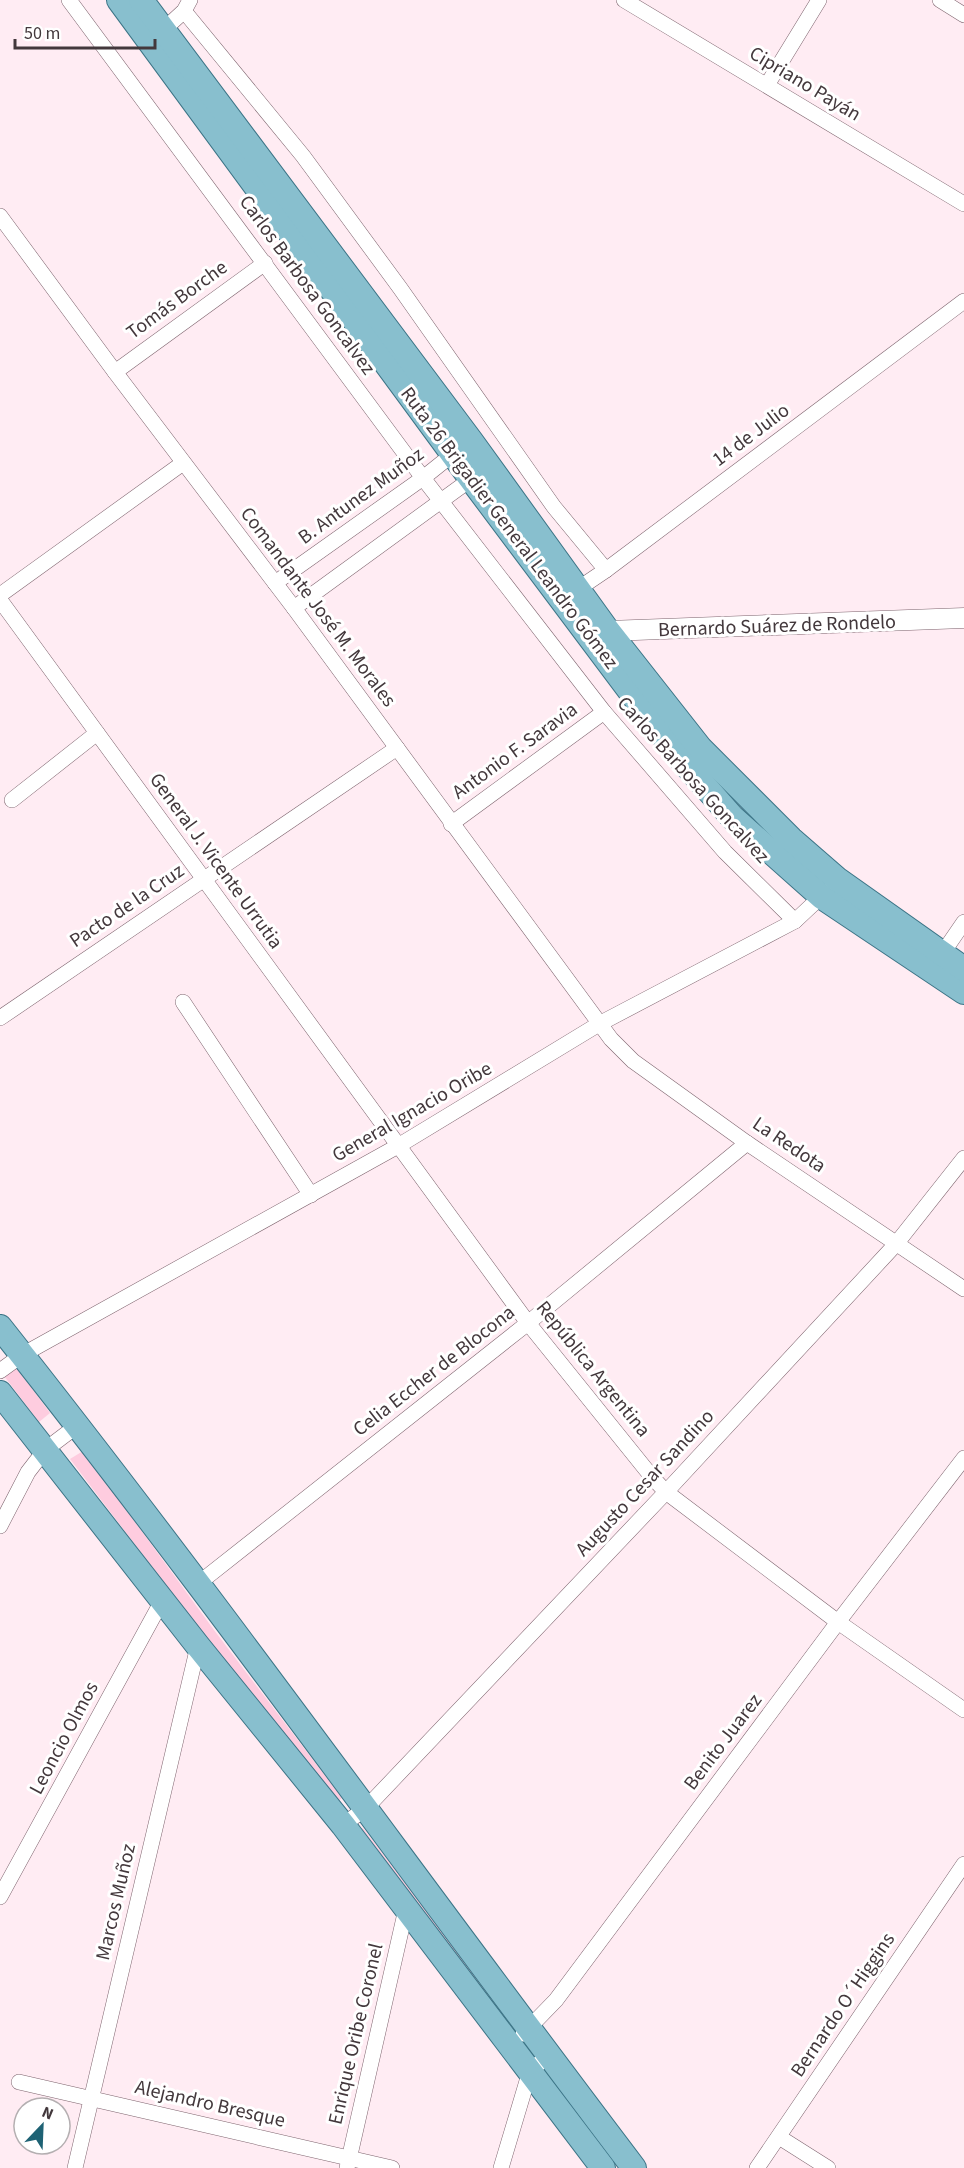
<svg xmlns="http://www.w3.org/2000/svg" width="964" height="2168" viewBox="0 0 964 2168" font-family="'Source Sans 3',sans-serif">
  <style>
    .green { fill: #feccdf }
    .lines { fill: none; stroke-linecap: round; stroke-linejoin: round }
    .minor-casing { stroke: #7e646e; stroke-width: 16 }
    .tertiary-casing { stroke: #7e646e; stroke-width: 21 }
    .primary-casing { stroke: #3c7486; stroke-width: 26 }
    .minor { stroke: #fff; stroke-width: 15 }
    .tertiary { stroke: #fff; stroke-width: 20 }
    .primary { stroke: #88bfce; stroke-width: 24 }
    .labels { text-anchor: middle; dominant-baseline: central; stroke-width: 6; stroke-linejoin: round; paint-order: stroke }
    .street-label { font-size: 20px; fill: #43383c; stroke: #fff }
  </style>
  <rect width="100%" height="100%" fill="#ffecf3"/>
  <g class="green">
    <polygon points="16,1367 50,1413 39,1422 4,1376"/>
    <polygon points="83,1451 214,1630 342,1798 337,1802 234,1675 70,1459"/>
    <polygon points="363,1828 506,2017 503,2020 358,1831"/>
  </g>
  <g class="lines">
    <defs>
      <g id="minor">
        <polyline points="69,0 423,478 604,712 725,852 795,921"/>
        <polyline points="624,0 964,204"/>
        <polyline points="940,0 964,15"/>
        <polyline points="184,11 303,156 400,288 554,507 606,570"/>
        <polyline points="158,35 184,11 190,0"/>
        <polyline points="767,85 819,0"/>
        <polyline points="0,216 115,372 294,608 611,1039 633,1061 747,1143 964,1289"/>
        <polyline points="115,372 265,263"/>
        <polyline points="275,583 423,478 458,450"/>
        <polyline points="572,593 606,570 964,301"/>
        <polyline points="0,595 183,463"/>
        <polyline points="0,600 528,1323 652,1477 666,1492 838,1622 964,1710"/>
        <polyline points="294,608 478,474"/>
        <polyline points="12,800 97,733"/>
        <polyline points="451,824 604,712"/>
        <polyline points="942,954 964,922"/>
        <polyline points="183,1002 311,1195"/>
        <polyline points="0,1018 397,748"/>
        <polyline points="0,1371 22,1355 398,1146 599,1024 795,921 827,891"/>
        <polyline points="0,1526 28,1472 45,1450 78,1425"/>
        <polyline points="199,1583 528,1323 747,1143"/>
        <polyline points="343,1825 366,1808 666,1492 896,1244 964,1158"/>
        <polyline points="0,1897 163,1599"/>
        <polyline points="523,2034 556,2000 838,1622 964,1458"/>
        <polyline points="19,2082 392,2168"/>
        <polyline points="779,2137 828,2168"/>
        <polyline points="75,2168 198,1646"/>
        <polyline points="347,2168 406,1909"/>
        <polyline points="501,2168 530,2071 549,2055"/>
        <polyline points="757,2168 964,1864"/>
      </g>
      <polyline id="tertiary" points="599,636 608,631 964,618"/>
      <g id="primary">
        <polyline points="119,0 471,479 681,759 732,817 822,897 964,992"/>
        <polyline points="141,0 471,441 608,631 700,748 791,839 837,879 964,969"/>
        <path d="M0 1327C218 1602 422 1889 634 2168"/>
        <polyline points="0,1393 198,1646 343,1825 603,2168"/>
      </g>
    </defs>
    <use href="#minor" class="minor-casing"/>
    <use href="#tertiary" class="tertiary-casing"/>
    <use href="#primary" class="primary-casing"/>
    <use href="#minor" class="minor"/>
    <use href="#tertiary" class="tertiary"/>
    <use href="#primary" class="primary"/>
  </g>
  <g class="labels">
    <g class="street-label">
      <text transform="translate(805 84) rotate(31)">Cipriano Payán</text>
      <text transform="translate(307 285) rotate(54)">Carlos Barbosa Goncalvez</text>
      <text transform="translate(177 300) rotate(-36)">Tomás Borche</text>
      <text transform="translate(751 435) rotate(-37)">14 de Julio</text>
      <text transform="translate(361 496) rotate(-36)">B. Antunez Muñoz</text>
      <text transform="translate(509 528) rotate(53)">Ruta 26 Brigadier General Leandro Gómez</text>
      <text transform="translate(318 607) rotate(53)">Comandante José M. Morales</text>
      <text transform="translate(777 626) rotate(-2)">Bernardo Suárez de Rondelo</text>
      <text transform="translate(515 751) rotate(-36)">Antonio F. Saravia</text>
      <text transform="translate(693 780) rotate(48)">Carlos Barbosa Goncalvez</text>
      <text transform="translate(216 861) rotate(54)">General J. Vicente Urrutia</text>
      <text transform="translate(127 906) rotate(-34)">Pacto de la Cruz</text>
      <text transform="translate(412 1112) rotate(-30)">General Ignacio Oribe</text>
      <text transform="translate(789 1145) rotate(34)">La Redota</text>
      <text transform="translate(593 1369) rotate(51)">República Argentina</text>
      <text transform="translate(434 1371) rotate(-38)">Celia Eccher de Blocona</text>
      <text transform="translate(645 1483) rotate(-47)">Augusto Cesar Sandino</text>
      <text transform="translate(64 1738) rotate(-62)">Leoncio Olmos</text>
      <text transform="translate(723 1742) rotate(-53)">Benito Juarez</text>
      <text transform="translate(116 1902) rotate(-77)">Marcos Muñoz</text>
      <text transform="translate(843 2005) rotate(-56)">Bernardo O´Higgins</text>
      <text transform="translate(356 2034) rotate(-77)">Enrique Oribe Coronel</text>
      <text transform="translate(210 2104) rotate(13)">Alejandro Bresque</text>
    </g>
  </g>
  <g transform="translate(42 2126) rotate(23)"><circle r="28" fill="#ffffff" stroke="#b4afb1" stroke-width="1.5"/>
  <path d="M0-4.5L10 22L0 15L-10 22Z" fill="#1e6274"/>
  <text y="-9" font-size="16" font-weight="bold" text-anchor="middle" fill="#43383c">N</text>
  </g>
  <path d="M15 39v9h140v-9" fill="none" stroke="#43383c" stroke-width="3"/>
  <text x="24" y="39" font-size="18" fill="#43383c" stroke="#ffffff" stroke-width="4.5" paint-order="stroke">50 m</text>
</svg>
